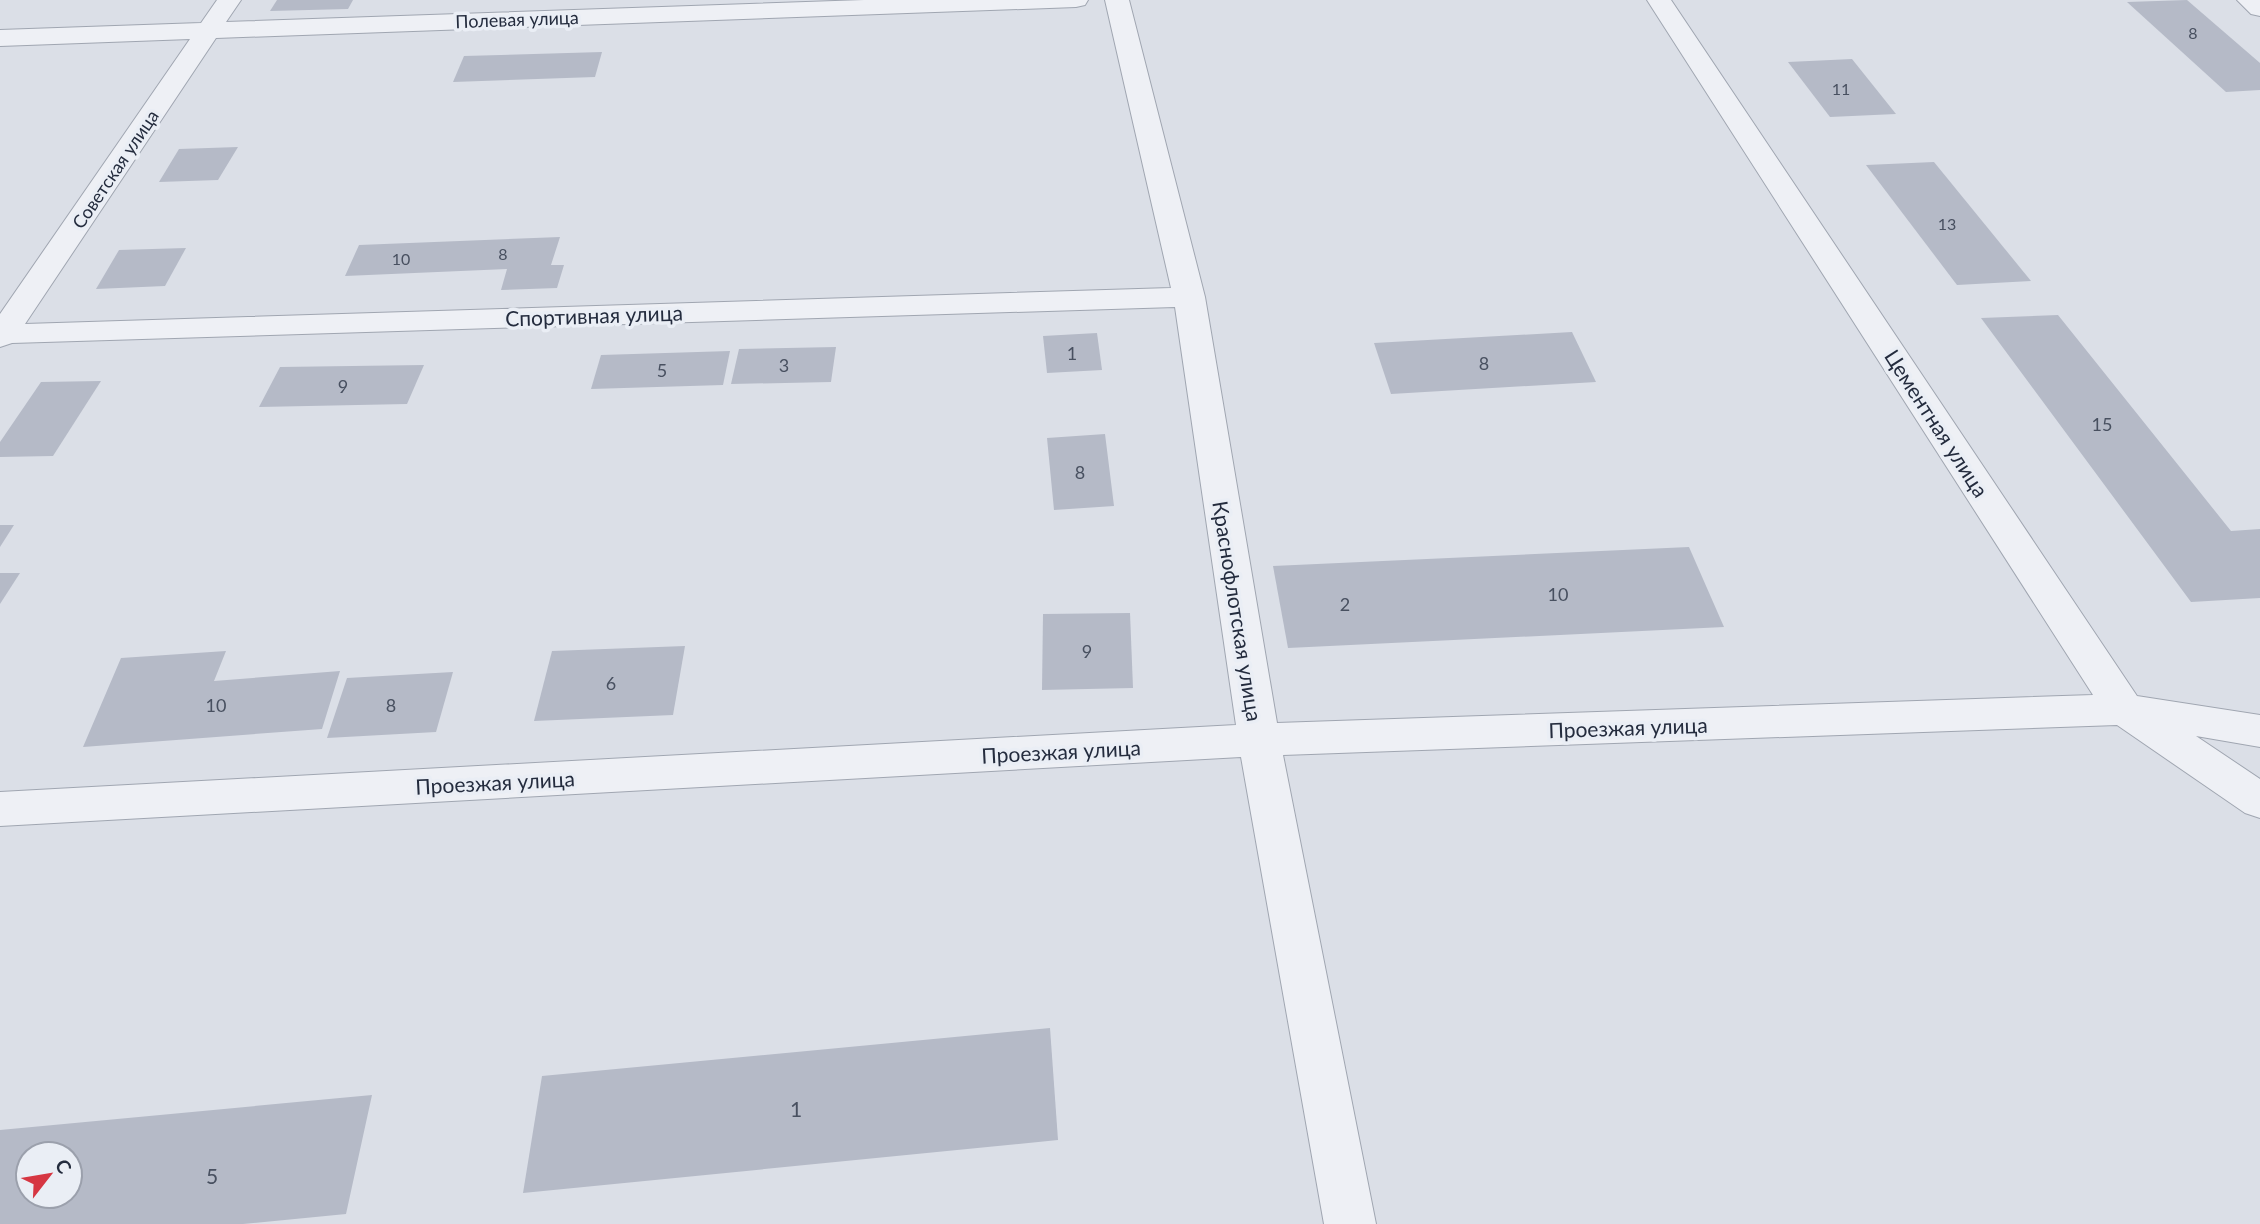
<svg xmlns="http://www.w3.org/2000/svg" width="2260" height="1224" viewBox="0 0 2260 1224" font-family="Lato,sans-serif">
  <style>
    .building { fill: #b5bac7; fill-rule: evenodd }
    .lines { fill: none; stroke-linecap: round; stroke-linejoin: round }
    .minor-casing { stroke: #a0a6b1; stroke-width: 2 }
    .minor { fill: #eef0f5; fill-rule: evenodd }
    .labels { text-anchor: middle; dominant-baseline: central; stroke-width: 7; stroke-linejoin: round; paint-order: stroke }
    .far-number-label { font-size: 16px; fill: #485060 }
    .far-street-label { font-size: 18px; fill: #242c3e; stroke: #eaeef5 }
    .number-label { font-size: 18px; fill: #485060 }
    .street-label { font-size: 21px; fill: #242c3e; stroke: #eaeef5 }
    .near-number-label { font-size: 21px; fill: #485060 }
  </style>
  <rect width="100%" height="100%" fill="#dbdfe7"/>
  <g class="building">
    <polygon points="277,0 353,0 348,9 270,11"/>
    <polygon points="2187,0 2260,63 2260,90 2226,92 2127,2"/>
    <polygon points="602,52 595,77 453,82 464,56"/>
    <polygon points="1852,59 1896,114 1830,117 1788,62"/>
    <polygon points="238,147 218,180 159,182 179,149"/>
    <polygon points="1934,162 2031,281 1957,285 1866,165"/>
    <polygon points="560,237 551,265 564,265 557,288 501,290 507,269 345,276 359,245"/>
    <polygon points="186,248 165,286 96,289 119,250"/>
    <polygon points="2058,315 2231,531 2260,529 2260,598 2191,602 1981,318"/>
    <polygon points="1572,332 1596,382 1391,394 1374,343"/>
    <polygon points="1097,333 1102,370 1047,373 1043,336"/>
    <polygon points="836,347 831,382 731,384 739,349"/>
    <polygon points="730,351 723,385 591,389 601,355"/>
    <polygon points="424,365 407,404 259,407 280,367"/>
    <polygon points="101,381 53,456 0,457 0,442 41,382"/>
    <polygon points="1105,434 1114,506 1054,510 1047,438"/>
    <polygon points="0,525 14,525 0,547"/>
    <polygon points="1689,547 1724,627 1288,648 1273,566"/>
    <polygon points="0,573 20,573 0,604"/>
    <polygon points="1130,613 1133,688 1042,690 1043,614"/>
    <polygon points="685,646 673,715 534,721 552,651"/>
    <polygon points="226,651 214,681 340,671 322,729 83,747 121,658"/>
    <polygon points="453,672 436,732 327,738 347,678"/>
    <polygon points="1050,1028 1058,1140 523,1193 542,1076"/>
    <path d="M372 1095 346 1214 243 1224H0V1130ZM28 1154H70V1196H28Z"/>
  </g>
  <g class="lines">
    <defs>
      <g id="minor">
        <polygon points="217,0 241,0 226,22 864,0 1088,0 1085,5 1076,7 216,38 25,324 1171,288 1105,0 1129,0 1205,297 1277,723 2093,695 1647,0 1671,0 2137,696 2260,715 2260,747 2196,736 2260,779 2260,818 2245,813 2117,725 1283,755 1376,1224 1324,1224 1241,757 0,826 0,792 1236,725 1175,307 12,343 0,347 0,314 190,39 0,46 0,30 201,23"/>
        <polygon points="2237,0 2260,0 2260,16 2251,14"/>
      </g>
    </defs>
    <use href="#minor" class="minor-casing"/>
    <use href="#minor" class="minor"/>
  </g>
  <g class="labels">
    <g class="far-number-label">
      <text x="2193" y="32">8</text>
      <text x="1841" y="88">11</text>
      <text x="1947" y="223">13</text>
      <text x="503" y="253">8</text>
      <text x="401" y="258">10</text>
    </g>
    <g class="far-street-label">
      <text transform="translate(517 19) rotate(-2)">Полевая улица</text>
      <text transform="translate(115 169) rotate(-56)">Советская улица</text>
    </g>
    <g class="number-label">
      <text x="1072" y="353">1</text>
      <text x="1484" y="363">8</text>
      <text x="784" y="365">3</text>
      <text x="662" y="370">5</text>
      <text x="343" y="386">9</text>
      <text x="2102" y="424">15</text>
      <text x="1080" y="472">8</text>
      <text x="1558" y="594">10</text>
      <text x="1345" y="604">2</text>
      <text x="1087" y="651">9</text>
      <text x="611" y="683">6</text>
      <text x="216" y="705">10</text>
      <text x="391" y="705">8</text>
    </g>
    <g class="street-label">
      <text transform="translate(594 315) rotate(-2)">Спортивная улица</text>
      <text transform="translate(1937 423) rotate(57)">Цементная улица</text>
      <text transform="translate(1238 611) rotate(81)">Краснофлотская улица</text>
      <text transform="translate(1628 727) rotate(-2)">Проезжая улица</text>
      <text transform="translate(1061 751) rotate(-3)">Проезжая улица</text>
      <text transform="translate(495 782) rotate(-3)">Проезжая улица</text>
    </g>
    <g class="near-number-label">
      <text x="796" y="1108">1</text>
      <text x="212" y="1175">5</text>
    </g>
  </g>
  <g transform="translate(49 1175) rotate(59)"><circle r="33" fill="#eaeef5" stroke="#9ba0ac" stroke-width="2"/>
  <path d="M0-5L12 26L0 18L-12 26Z" fill="#d63642"/>
  <text y="-10" font-size="19" font-weight="bold" text-anchor="middle" fill="#242c3e">С</text>
  </g>
</svg>
